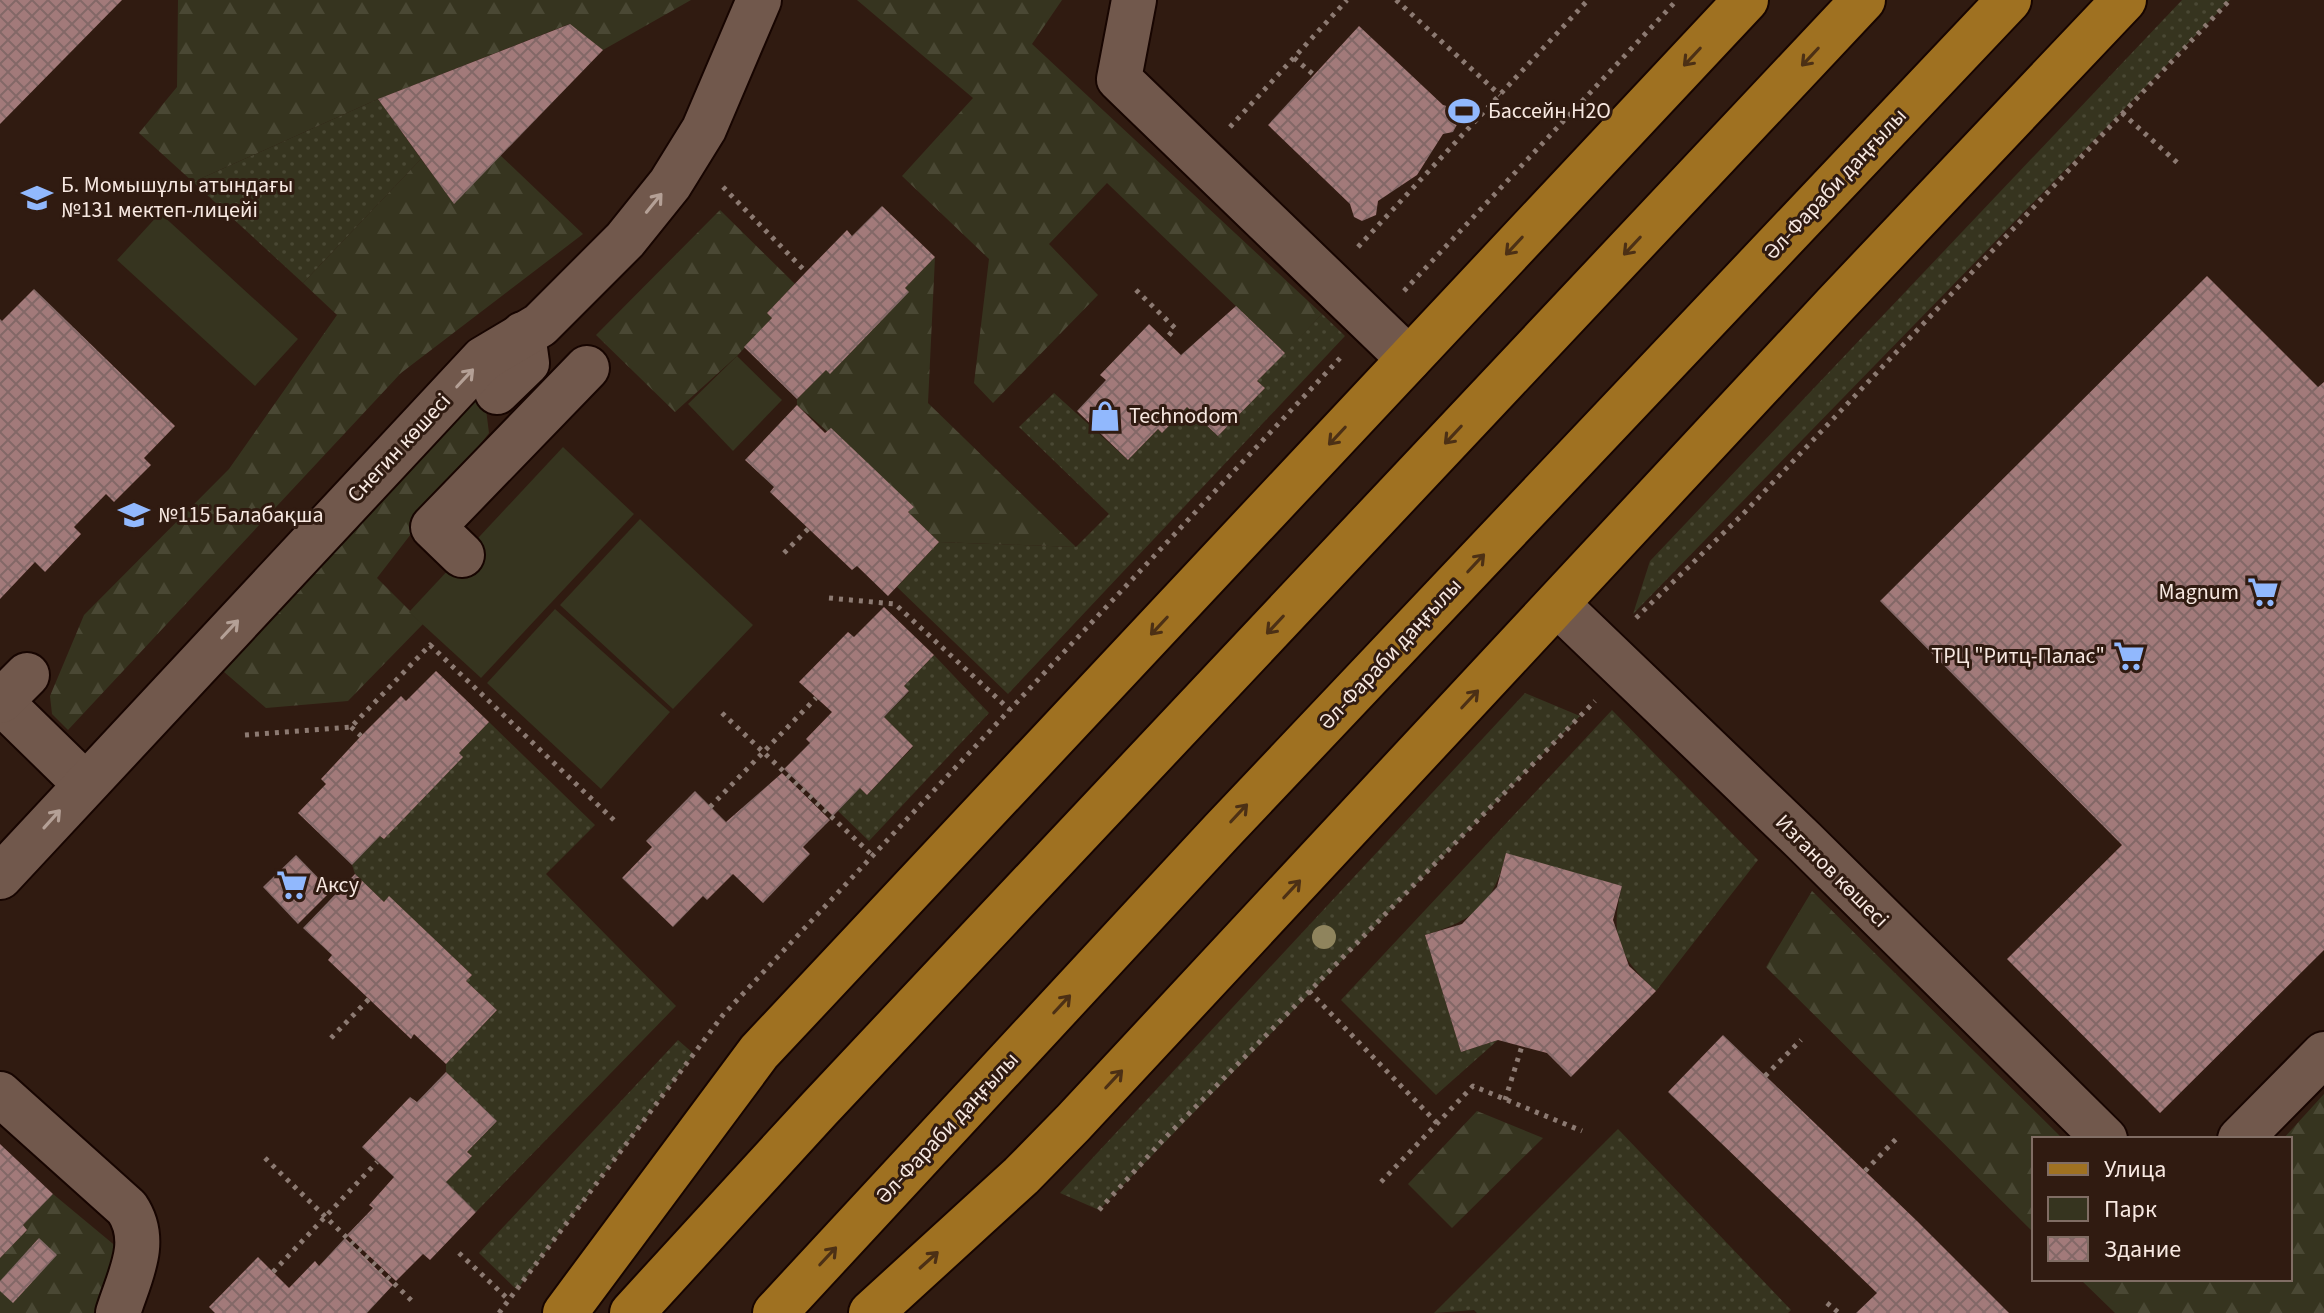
<svg xmlns="http://www.w3.org/2000/svg" width="2324" height="1313" viewBox="0 0 2324 1313" font-family="'Source Sans 3',sans-serif">
  <style>
    .grass { fill: url(#grass-dots) }
    .forest { fill: url(#forest-firs) }
    .green { fill: #36341f }
    .building { fill: url(#building-cross-hatch) }
    .lines { fill: none; stroke-linecap: round; stroke-linejoin: round }
    .minor-casing { stroke: #170501; stroke-width: 48 }
    .major-casing { stroke: #170501; stroke-width: 48 }
    .path { stroke: #8c7a72; stroke-width: 5; stroke-dasharray: 4 6; stroke-linecap: butt }
    .minor { stroke: #71584c; stroke-width: 44 }
    .major { stroke: #9f7121; stroke-width: 44 }
    .tree { fill: #8f845d }
    .oneway { stroke: #4c3015 }
    .oneway2 { stroke: #b4a096 }
    .labels { text-anchor: middle; dominant-baseline: central; stroke-width: 6; stroke-linejoin: round; paint-order: stroke }
    .poi-label { font-size: 22px; fill: #f7e8e1; stroke: #301b11; text-anchor: start }
    .street-label { font-size: 22px; fill: #f7e8e1; stroke: #301b11 }
  </style>
  <defs>
    <pattern id="grass-dots" width="8" height="8" patternUnits="userSpaceOnUse" patternTransform="scale(2)"><rect width="8" height="8" fill="#36341f"/><path d="M2 2h.1M6 6h.1" fill="none" stroke="#4a4834" stroke-width="1.8" stroke-linecap="round"/></pattern>
    <pattern id="forest-firs" width="22" height="20" patternUnits="userSpaceOnUse" patternTransform="scale(2)"><rect width="22" height="20" fill="#36341f"/><path d="M5 1l3.5 6h-7zM16 11l3.5 6h-7z" fill="#4a4834"/></pattern>
    <pattern id="building-cross-hatch" width="8" height="8" patternUnits="userSpaceOnUse" patternTransform="scale(2)"><rect width="8" height="8" fill="#a27a7a"/><path d="M0 0l8 8M0 8l8-8" fill="none" stroke="#836867"/></pattern>
  </defs>
  <rect width="100%" height="100%" fill="#301b11"/>
  <g class="grass">
    <polygon points="2182,0 2230,0 1633,614 1650,561"/>
    <polygon points="378,99 421,159 303,283 193,182"/>
    <polygon points="1322,314 1345,336 1008,694 897,587 939,542 1076,547 1109,514 1019,427 1054,393 1128,460 1158,429 1162,433 1187,407 1218,436 1265,388 1257,381"/>
    <polygon points="934,655 989,713 869,841 838,811 860,788 867,795 913,747 884,717 909,692 904,686"/>
    <polygon points="1525,693 1580,716 1099,1210 1060,1193"/>
    <path d="M1612 710 1758 860 1656 991C1619 957 1609 937 1622 886L1506 854C1493 905 1475 920 1425 935L1461 1052 1498 1040 1436 1095 1341 1000Z"/>
    <polygon points="489,722 595,825 546,874 676,1006 476,1212 446,1182 471,1157 467,1152 497,1121 446,1072 446,1064 497,1010 466,981 472,975 389,897 384,902 355,874 352,865 380,836 384,839 462,757 459,753"/>
    <polygon points="678,1040 694,1054 517,1290 479,1253"/>
    <polygon points="1618,1129 1791,1310 1788,1313 1477,1313 1474,1310 1434,1313"/>
  </g>
  <g class="forest">
    <polygon points="178,0 691,0 603,50 569,24 378,99 193,182 139,133 177,87"/>
    <polygon points="857,0 1062,0 1032,44 1322,314 1285,353 1107,183 1049,244 1098,295 993,403 974,383 989,259 902,176 973,98"/>
    <polygon points="500,155 583,234 401,373 68,730 52,714 50,696 84,615 229,469 337,315 303,283 421,159 454,203"/>
    <polygon points="720,210 795,284 767,313 772,318 737,356 675,412 596,335"/>
    <polygon points="935,257 928,403 1076,547 939,542 908,512 914,507 797,405 797,399 826,370 830,373 908,292 905,288"/>
    <polygon points="482,378 489,433 377,578 423,624 348,701 266,708 216,665"/>
    <polygon points="1812,891 2063,1139 2034,1139 2034,1233 1766,967"/>
    <polygon points="2324,1094 2324,1313 2115,1313 2080,1279 2290,1279 2290,1139 2283,1139"/>
    <polygon points="1477,1111 1543,1138 1452,1228 1408,1184"/>
    <polygon points="53,1194 118,1248 101,1313 0,1313 0,1258 27,1230 23,1225"/>
  </g>
  <g class="green">
    <polygon points="160,213 298,339 255,386 117,260"/>
    <polygon points="737,356 782,400 733,451 688,404"/>
    <polygon points="563,447 634,514 481,678 409,612"/>
    <polygon points="640,519 753,625 673,709 560,605"/>
    <polygon points="555,609 670,712 601,789 487,683"/>
  </g>
  <g class="building">
    <polygon points="0,0 122,0 0,124"/>
    <polygon points="570,24 603,50 454,204 378,99"/>
    <polygon points="1359,26 1443,105 1457,109 1460,119 1453,132 1443,134 1417,175 1378,201 1376,215 1362,221 1354,217 1350,204 1268,125"/>
    <polygon points="882,206 935,257 905,288 909,292 830,374 826,370 797,399 744,347 772,318 767,313 806,272 847,230 852,236"/>
    <polygon points="2207,276 2318,387 2324,382 2324,950 2160,1113 2007,959 2122,845 1880,601"/>
    <polygon points="34,289 175,426 144,458 151,465 114,502 106,494 74,527 81,534 45,572 35,562 0,599 0,319 2,321"/>
    <polygon points="1236,306 1285,353 1257,381 1265,388 1218,436 1187,407 1162,433 1158,429 1128,460 1077,411 1106,380 1100,375 1149,324 1181,355"/>
    <polygon points="797,405 825,433 831,428 914,507 908,512 939,542 888,596 857,566 852,570 770,492 774,487 745,460"/>
    <polygon points="884,607 934,655 904,686 909,691 884,717 913,746 867,795 860,788 833,816 784,769 810,743 806,739 832,712 799,682 848,632 854,637"/>
    <polygon points="436,671 489,722 459,753 463,757 384,839 380,836 352,865 298,813 326,784 321,779 361,736 401,696 406,701"/>
    <polygon points="782,773 830,820 803,847 810,854 763,903 733,874 707,900 703,896 673,927 622,878 652,847 646,841 695,791 726,822"/>
    <polygon points="1506,853 1622,886 1613,920 1629,966 1656,991 1571,1077 1547,1053 1498,1040 1461,1052 1425,935 1462,924 1497,887"/>
    <polygon points="296,855 331,891 298,924 263,887"/>
    <polygon points="355,874 384,902 389,896 472,975 466,981 497,1010 446,1064 414,1034 411,1039 328,960 332,955 303,928"/>
    <polygon points="1723,1035 1917,1221 2009,1313 1856,1313 1877,1293 1668,1092"/>
    <polygon points="446,1072 497,1121 467,1152 472,1156 446,1182 476,1212 430,1260 423,1254 396,1281 347,1235 373,1208 369,1205 394,1177 362,1147 410,1097 417,1102"/>
    <polygon points="0,1144 53,1194 23,1225 27,1230 0,1258"/>
    <polygon points="39,1238 57,1255 13,1303 0,1291 0,1281"/>
    <polygon points="345,1238 393,1285 367,1313 215,1313 209,1307 258,1257 289,1288 315,1261 319,1266"/>
  </g>
  <g class="lines">
    <defs>
      <g id="minor">
        <polyline points="1134,0 1119,79 1409,359"/>
        <polyline points="497,392 527,363 523,334"/>
        <polyline points="462,555 433,527 587,368"/>
        <polyline points="1558,605 1804,841 2105,1139"/>
        <polyline points="0,701 84,783"/>
        <polyline points="1,701 27,675"/>
        <polyline points="0,877 483,359 540,325 625,240 670,184 704,129 759,0"/>
        <path d="M0 1094 127 1208C150 1242 129 1277 118 1313"/>
        <polyline points="2240,1139 2324,1054"/>
      </g>
      <g id="major">
        <polyline points="565,1313 759,1052 1746,0"/>
        <polyline points="632,1313 819,1109 1863,0"/>
        <polyline points="775,1313 1222,831 2009,0"/>
        <polyline points="871,1313 1021,1176 1073,1123 1835,305 2124,0"/>
      </g>
    </defs>
    <use href="#minor" class="minor-casing"/>
    <use href="#major" class="major-casing"/>
    <g class="path">
      <polyline points="1396,0 1500,95"/>
      <polyline points="1294,58 1314,75"/>
      <polyline points="2122,113 2181,166"/>
      <polyline points="1230,127 1347,0"/>
      <polyline points="723,187 806,272"/>
      <polyline points="1358,247 1588,0"/>
      <polyline points="1136,290 1175,328 1165,340"/>
      <polyline points="1404,291 1677,0"/>
      <polyline points="784,553 809,528"/>
      <polyline points="829,598 895,604 1010,710"/>
      <polyline points="1636,618 1743,514 2230,0"/>
      <polyline points="722,713 873,856"/>
      <polyline points="351,727 361,736"/>
      <polyline points="245,735 351,727 430,645 618,824"/>
      <polyline points="710,807 816,698"/>
      <polyline points="1309,991 1437,1123"/>
      <polyline points="331,1038 369,999"/>
      <polyline points="1765,1076 1801,1040"/>
      <polyline points="1505,1100 1522,1046"/>
      <polyline points="265,1158 412,1301"/>
      <polyline points="1865,1171 1899,1136"/>
      <polyline points="1381,1182 1473,1086 1582,1131"/>
      <polyline points="1099,1210 1162,1141 1595,701"/>
      <polyline points="459,1253 509,1300"/>
      <polyline points="273,1272 377,1162"/>
      <polyline points="1827,1303 1839,1313"/>
      <polyline points="499,1313 723,1015 1342,356"/>
    </g>
    <use href="#minor" class="minor"/>
    <use href="#major" class="major"/>
  </g>
  <circle class="tree" cx="1324" cy="937" r="12"/>
  <defs><path id="oneway-shaft" d="M-6 0H5M1.5-3L5.5 0L1.5 3" fill="none" stroke-width="1.6" stroke-linecap="round" stroke-linejoin="round" transform="scale(2)"/></defs>
  <g class="oneway">
    <use href="#oneway-shaft" transform="translate(1692 57) rotate(133)"/>
    <use href="#oneway-shaft" transform="translate(1810 57) rotate(133)"/>
    <use href="#oneway-shaft" transform="translate(1514 246) rotate(133)"/>
    <use href="#oneway-shaft" transform="translate(1632 246) rotate(133)"/>
    <use href="#oneway-shaft" transform="translate(1453 435) rotate(133)"/>
    <use href="#oneway-shaft" transform="translate(1337 436) rotate(133)"/>
    <use href="#oneway-shaft" transform="translate(1476 563) rotate(-47)"/>
    <use href="#oneway-shaft" transform="translate(1275 625) rotate(133)"/>
    <use href="#oneway-shaft" transform="translate(1159 626) rotate(133)"/>
    <use href="#oneway-shaft" transform="translate(1470 699) rotate(-47)"/>
    <use href="#oneway-shaft" transform="translate(1239 813) rotate(-47)"/>
    <use href="#oneway-shaft" transform="translate(1292 889) rotate(-47)"/>
    <use href="#oneway-shaft" transform="translate(1062 1004) rotate(-47)"/>
    <use href="#oneway-shaft" transform="translate(1114 1079) rotate(-47)"/>
    <use href="#oneway-shaft" transform="translate(828 1256) rotate(-47)"/>
    <use href="#oneway-shaft" transform="translate(929 1260) rotate(-42)"/>
  </g>
  <g class="oneway2">
    <use href="#oneway-shaft" transform="translate(654 203) rotate(-51)"/>
    <use href="#oneway-shaft" transform="translate(465 378) rotate(-47)"/>
    <use href="#oneway-shaft" transform="translate(230 629) rotate(-47)"/>
    <use href="#oneway-shaft" transform="translate(52 819) rotate(-48)"/>
  </g>
  <defs>
    <symbol id="stadium-bare" viewBox="-9 -9 18 18"><path d="M0-5a6.5 5 0 1 0 0 10a6.5 5 0 1 0 0-10ZM-3.5-1.8h7v3.6h-7Z" fill="#91b8fd" stroke="#301b11" stroke-width="2.5" paint-order="stroke"/></symbol>
    <symbol id="school-bare" viewBox="-9 -9 18 18"><path d="M0-5L7-2L0 1L-7-2ZM-4 1L0 2.5L4 1V4Q0 6-4 4Z" fill="#91b8fd" stroke="#301b11" stroke-width="2.5" paint-order="stroke"/></symbol>
    <symbol id="shop-bare" viewBox="-9 -9 18 18"><path d="M-5-2.5h2.3a2.7 3.5 0 0 1 5.4 0H5L5.5 6h-11ZM-1.5-2.5h3a1.5 2.3 0 0 0-3 0Z" fill="#91b8fd" stroke="#301b11" stroke-width="2.5" paint-order="stroke"/></symbol>
    <symbol id="supermarket-bare" viewBox="-9 -9 18 18"><path d="M-6-5.5h2.5l.6 2H6L4.5 2H-2.5L-4.4-4H-6ZM-1.5 3.2a1.3 1.3 0 1 0 .1 0ZM3 3.2a1.3 1.3 0 1 0 .1 0Z" fill="#91b8fd" stroke="#301b11" stroke-width="2.5" paint-order="stroke"/></symbol>
  </defs>
  <g fill-rule="evenodd">
    <use href="#stadium-bare" x="1442" y="89" width="44" height="44"/>
    <use href="#school-bare" x="15" y="176" width="44" height="44"/>
    <use href="#shop-bare" x="1083" y="394" width="44" height="44"/>
    <use href="#school-bare" x="112" y="493" width="44" height="44"/>
    <use href="#supermarket-bare" x="2241" y="570" width="44" height="44"/>
    <use href="#supermarket-bare" x="2107" y="634" width="44" height="44"/>
    <use href="#supermarket-bare" x="270" y="863" width="44" height="44"/>
  </g>
  <g class="labels">
    <g class="poi-label">
      <text x="1488" y="111">Бассейн H2O</text>
      <text x="61" y="185">Б. Момышұлы атындағы<tspan x="61" dy="25">№131 мектеп-лицейі</tspan></text>
      <text x="1129" y="416">Technodom</text>
      <text x="158" y="515">№115 Балабақша</text>
      <text x="2239" y="592" text-anchor="end">Magnum</text>
      <text x="2105" y="656" text-anchor="end">ТРЦ "Ритц-Палас"</text>
      <text x="316" y="885">Аксу</text>
    </g>
    <g class="street-label">
      <text transform="translate(1835 184) rotate(-47)">Әл-Фараби даңғылы</text>
      <text transform="translate(399 448) rotate(-47)">Снегин көшесі</text>
      <text transform="translate(1390 654) rotate(-47)">Әл-Фараби даңғылы</text>
      <text transform="translate(1832 871) rotate(45)">Изганов көшесі</text>
      <text transform="translate(947 1128) rotate(-47)">Әл-Фараби даңғылы</text>
    </g>
  </g>
  <rect x="2032" y="1137" width="260" height="144" fill="#301b11" stroke="#806d64" stroke-width="2"/>
  <rect x="2048" y="1163" width="40" height="12" fill="#9f7121" stroke="#806d64" stroke-width="2"/>
  <text x="2104" y="1177" font-size="24" fill="#f7e8e1">Улица</text>
  <rect x="2048" y="1197" width="40" height="24" fill="#36341f" stroke="#806d64" stroke-width="2"/>
  <text x="2104" y="1217" font-size="24" fill="#f7e8e1">Парк</text>
  <rect x="2048" y="1237" width="40" height="24" fill="url(#building-cross-hatch)" stroke="#806d64" stroke-width="2"/>
  <text x="2104" y="1257" font-size="24" fill="#f7e8e1">Здание</text>
</svg>
